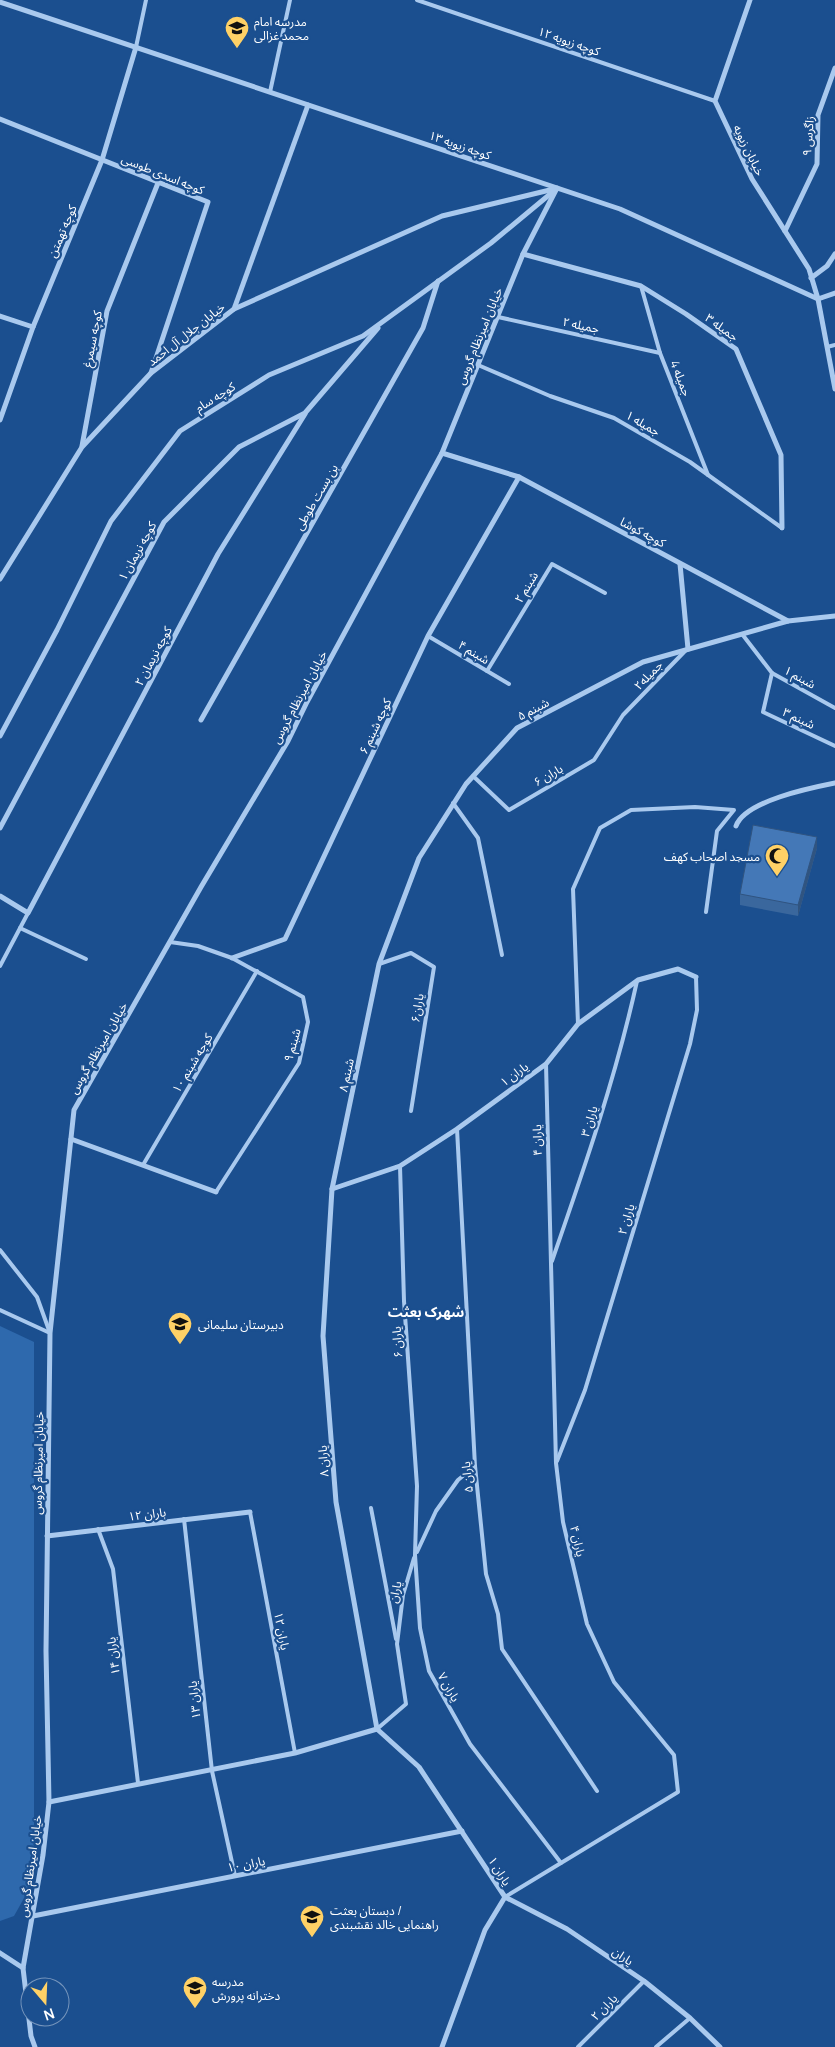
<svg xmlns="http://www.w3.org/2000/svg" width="835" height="2047" viewBox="0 0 835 2047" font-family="Manrope,'Noto Sans Arabic',sans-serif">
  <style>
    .green { fill: #2e69ad }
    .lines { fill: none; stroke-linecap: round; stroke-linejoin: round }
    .lane { stroke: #a9c9ee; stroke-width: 4 }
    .street { stroke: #a9c9ee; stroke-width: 5 }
    .wall { fill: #3a679d }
    .shaded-wall { fill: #305480 }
    .building { fill: #4478b7; stroke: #305480 }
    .labels { text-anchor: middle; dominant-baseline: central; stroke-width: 4.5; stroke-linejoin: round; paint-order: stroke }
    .poi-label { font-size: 12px; fill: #fff; stroke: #1b4f8f; text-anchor: start }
    .street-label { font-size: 12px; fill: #fff; stroke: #1b4f8f }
    .neighbourhood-label { font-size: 14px; font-weight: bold; fill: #fff; stroke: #1b4f8f }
  </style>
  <rect width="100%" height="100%" fill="#1b4f8f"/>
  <polygon class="green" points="0,1326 34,1342 34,1854 28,1891 14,1916 0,1921"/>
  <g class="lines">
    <g class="lane">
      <polyline points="417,0 715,101"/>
      <polyline points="136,47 146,0"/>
      <polyline points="270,92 290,0"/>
      <polyline points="641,286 660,353 708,475"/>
      <polyline points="498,317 660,353"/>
      <polyline points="827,347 835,345"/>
      <polyline points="478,365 550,396 614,418 690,462 782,528"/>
      <polyline points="742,634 772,673 835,708"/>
      <polyline points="428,636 509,684"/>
      <polyline points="487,671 552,564 605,593"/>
      <polyline points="772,673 763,712 835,746"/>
      <polyline points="473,776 509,810 594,760 623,715 686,650"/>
      <polyline points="453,803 478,838 502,955"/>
      <polyline points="20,928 86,959"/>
      <polyline points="170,942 198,946 232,958 303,997 308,1022 299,1063 216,1192"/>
      <polyline points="379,964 411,953 434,967 411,1111"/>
      <polyline points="0,966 28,913"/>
      <polyline points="578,1024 573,889 600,828 631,810 695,807 734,810 717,831 706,912"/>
      <polyline points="457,1129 475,1466 486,1574 498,1614 502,1649 597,1791"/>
      <polyline points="143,1165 257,971"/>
      <polyline points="400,1166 404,1301 417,1486 415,1555 420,1628 429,1671 470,1744 561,1863"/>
      <polyline points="0,1250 37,1297 50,1333"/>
      <path d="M552 1261C584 1169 616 1077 637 981"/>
      <polyline points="0,1310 50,1333"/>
      <polyline points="557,1461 585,1390 690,1044 697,1010 696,977"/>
      <polyline points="371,1508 396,1639"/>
      <polyline points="250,1512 295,1753"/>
      <polyline points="184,1519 212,1771 235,1876"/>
      <polyline points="98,1529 113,1569 138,1783"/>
      <polyline points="417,1552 436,1511 458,1480 475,1466"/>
      <polyline points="377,1729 406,1704 397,1644 403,1595 414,1558"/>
      <polyline points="505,1897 678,1792 674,1755 614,1682 587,1624 563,1522 556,1463 546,1064"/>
      <polyline points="578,2047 644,1981"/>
      <polyline points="656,2047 690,2018"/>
    </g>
    <g class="street">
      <polyline points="750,0 715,101 752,179 809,269 818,299 835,293"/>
      <polyline points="0,2 620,209 818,299 835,389"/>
      <polyline points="0,119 208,202 151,373"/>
      <polyline points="785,231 817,164 818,115 835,68"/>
      <polyline points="523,254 641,286 686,314 736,349 781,455 782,528"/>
      <polyline points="811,278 827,266 835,254"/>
      <polyline points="234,309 308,105"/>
      <polyline points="0,316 33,327"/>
      <polyline points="0,420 33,327 102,160 136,47"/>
      <polyline points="82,446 107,311 158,183"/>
      <polyline points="442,453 519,477 788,621 835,616"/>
      <polyline points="680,564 688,649"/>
      <polyline points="0,579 82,447 151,373 234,309 442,216 554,189"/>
      <polyline points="201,720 423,328 438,281"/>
      <polyline points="0,736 57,630 111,521 180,431 269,375 363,336 491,243 555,190"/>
      <path d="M736 826C745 801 810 788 835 783"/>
      <polyline points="0,828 164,522 239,447 305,413 378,328"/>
      <polyline points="0,896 28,913 218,554 305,414"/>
      <polyline points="232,958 285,939 428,636 519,477"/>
      <polyline points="71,1139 216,1192"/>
      <polyline points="332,1189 400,1166 457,1129 546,1064 578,1024 638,980 678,969 696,977"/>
      <polyline points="47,1536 250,1512"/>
      <polyline points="377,1729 336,1502 323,1336 332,1189 379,964 419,858 466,784 517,728 643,662 788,621"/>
      <polyline points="377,1729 419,1767 505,1897 485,1930 442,2047"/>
      <polyline points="49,1802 295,1753 377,1729"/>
      <polyline points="505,1897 567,1929 644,1981 690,2018 720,2047"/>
      <polyline points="33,1916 462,1831"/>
      <polyline points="0,1953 23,1968"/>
      <polyline points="35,2047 31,2036 23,1968 43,1855 49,1802 46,1651 50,1333 74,1110 201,887 288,741 307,702 442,453 523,254 557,188"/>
    </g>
  </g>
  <polygon class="wall" points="817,848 798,916 740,905 740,894"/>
  <polygon class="shaded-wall" points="817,837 817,848 798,916 798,905"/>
  <polygon class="building" points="753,825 817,837 798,905 740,894"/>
  <defs>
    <symbol id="school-pin" viewBox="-11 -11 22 30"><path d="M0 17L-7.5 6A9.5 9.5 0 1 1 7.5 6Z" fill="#ffd166" stroke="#1b4f8f"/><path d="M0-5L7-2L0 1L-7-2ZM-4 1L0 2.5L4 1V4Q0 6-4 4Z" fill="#111"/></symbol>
    <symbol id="mosque-pin" viewBox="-11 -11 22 30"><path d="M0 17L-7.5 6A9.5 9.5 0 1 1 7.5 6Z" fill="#ffd166" stroke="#1b4f8f"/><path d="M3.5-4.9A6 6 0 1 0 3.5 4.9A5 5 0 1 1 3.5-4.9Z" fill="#111"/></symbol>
  </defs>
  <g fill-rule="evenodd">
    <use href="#school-pin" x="223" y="14" width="28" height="38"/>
    <use href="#mosque-pin" x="763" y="842" width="28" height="38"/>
    <use href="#school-pin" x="166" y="1310" width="28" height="38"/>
    <use href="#school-pin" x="298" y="1903" width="28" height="38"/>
    <use href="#school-pin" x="181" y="1974" width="28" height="38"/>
  </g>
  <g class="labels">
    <g class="poi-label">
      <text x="254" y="21">مدرسه امام<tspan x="254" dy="14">محمد غزالی</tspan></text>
      <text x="760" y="856" text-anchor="end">مسجد اصحاب کهف</text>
      <text x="198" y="1324">دبیرستان سلیمانی</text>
      <text x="330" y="1910">دبستان بعثت /<tspan x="330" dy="14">راهنمایی خالد نقشبندی</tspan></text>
      <text x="212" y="1981">مدرسه<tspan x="212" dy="14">دخترانه پرورش</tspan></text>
    </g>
    <g class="street-label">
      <text transform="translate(569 41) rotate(19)">کوچه زیویه ۱۲</text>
      <text transform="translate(808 136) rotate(-86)">زاگرس ۹</text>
      <text transform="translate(460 145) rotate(19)">کوچه زیویه ۱۳</text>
      <text transform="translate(749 150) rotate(64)">خیابان زیویه</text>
      <text transform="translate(163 174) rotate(22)">کوچه اسدی طوسی</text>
      <text transform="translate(62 231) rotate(-67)">کوچه تهمتن</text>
      <text transform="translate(581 325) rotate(12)">جمیله ۲</text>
      <text transform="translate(722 327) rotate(36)">جمیله ۳</text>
      <text transform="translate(186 334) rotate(-38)">خیابان جلال آل احمد</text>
      <text transform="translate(479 336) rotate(-68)">خیابان امیرنظام گروس</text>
      <text transform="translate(92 339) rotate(-79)">کوچه سیمرغ</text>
      <text transform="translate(681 378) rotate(69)">جمیله 4</text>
      <text transform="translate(215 397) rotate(-32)">کوچه سام</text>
      <text transform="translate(643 423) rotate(30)">جمیله ۱</text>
      <text transform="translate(316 497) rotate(-60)">بن بست طوطی</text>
      <text transform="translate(643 532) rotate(28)">کوچه کوشا</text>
      <text transform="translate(137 551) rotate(-61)">کوچه نریمان ۱</text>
      <text transform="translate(526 587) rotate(-59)">شبنم ۲</text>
      <text transform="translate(474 652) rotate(31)">شبنم ۴</text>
      <text transform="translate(153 656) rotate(-62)">کوچه نریمان ۲</text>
      <text transform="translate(648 675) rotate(-46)">جمیله۲</text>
      <text transform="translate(800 677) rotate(29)">شبنم ۱</text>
      <text transform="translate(299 697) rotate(-62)">خیابان امیرنظام گروس</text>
      <text transform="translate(533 709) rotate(-28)">شبنم ۵</text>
      <text transform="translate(799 718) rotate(25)">شبنم ۳</text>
      <text transform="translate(375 726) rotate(-65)">کوچه شبنم ۶</text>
      <text transform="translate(548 775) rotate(-30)">باران ۶</text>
      <text transform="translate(417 1008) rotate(-81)">یاران۶</text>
      <text transform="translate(292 1045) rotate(-74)">شبنم ۹</text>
      <text transform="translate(98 1048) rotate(-60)">خیابان امیرنظام گروس</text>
      <text transform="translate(192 1063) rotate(-59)">کوچه شبنم ۱۰</text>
      <text transform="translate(514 1074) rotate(-36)">یاران ۱</text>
      <text transform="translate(346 1075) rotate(-78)">شبنم ۸</text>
      <text transform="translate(589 1121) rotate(-73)">یاران ۳</text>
      <text transform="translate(537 1140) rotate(-91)">یاران ۴</text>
      <text transform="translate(626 1219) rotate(-73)">یاران ۲</text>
      <text transform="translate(397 1342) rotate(-94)">یاران ۶</text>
      <text transform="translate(323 1461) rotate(-94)">یاران ۸</text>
      <text transform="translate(38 1463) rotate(-89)">خیابان امیرنظام گروس</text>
      <text transform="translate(467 1477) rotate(-96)">یاران ۵</text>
      <text transform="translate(147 1514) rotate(-7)">باران ۱۲</text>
      <text transform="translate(578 1541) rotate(77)">یاران ۴</text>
      <text transform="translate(395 1592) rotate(-78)">یاران</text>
      <text transform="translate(282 1631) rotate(79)">یاران ۱۲</text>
      <text transform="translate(113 1656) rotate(-97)">یاران ۱۴</text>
      <text transform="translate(449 1687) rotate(60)">یاران ۷</text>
      <text transform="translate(194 1700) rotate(-96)">یاران ۱۳</text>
      <text transform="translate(246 1864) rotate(-11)">یاران ۱۰</text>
      <text transform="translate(30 1866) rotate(-82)">خیابان امیرنظام گروس</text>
      <text transform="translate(500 1871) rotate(58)">یاران ۱</text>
      <text transform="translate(623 1956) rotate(34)">یاران</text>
      <text transform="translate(604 2007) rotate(-45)">یاران ۲</text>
    </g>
    <g class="neighbourhood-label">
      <text x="426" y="1311">شهرک بعثت</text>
    </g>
  </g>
  <g transform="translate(45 2002) rotate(161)"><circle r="24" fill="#1b4f8f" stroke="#7695bc"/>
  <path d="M0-4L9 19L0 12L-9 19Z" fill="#ffd166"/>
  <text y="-8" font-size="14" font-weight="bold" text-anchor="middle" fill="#ffffff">N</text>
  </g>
</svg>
